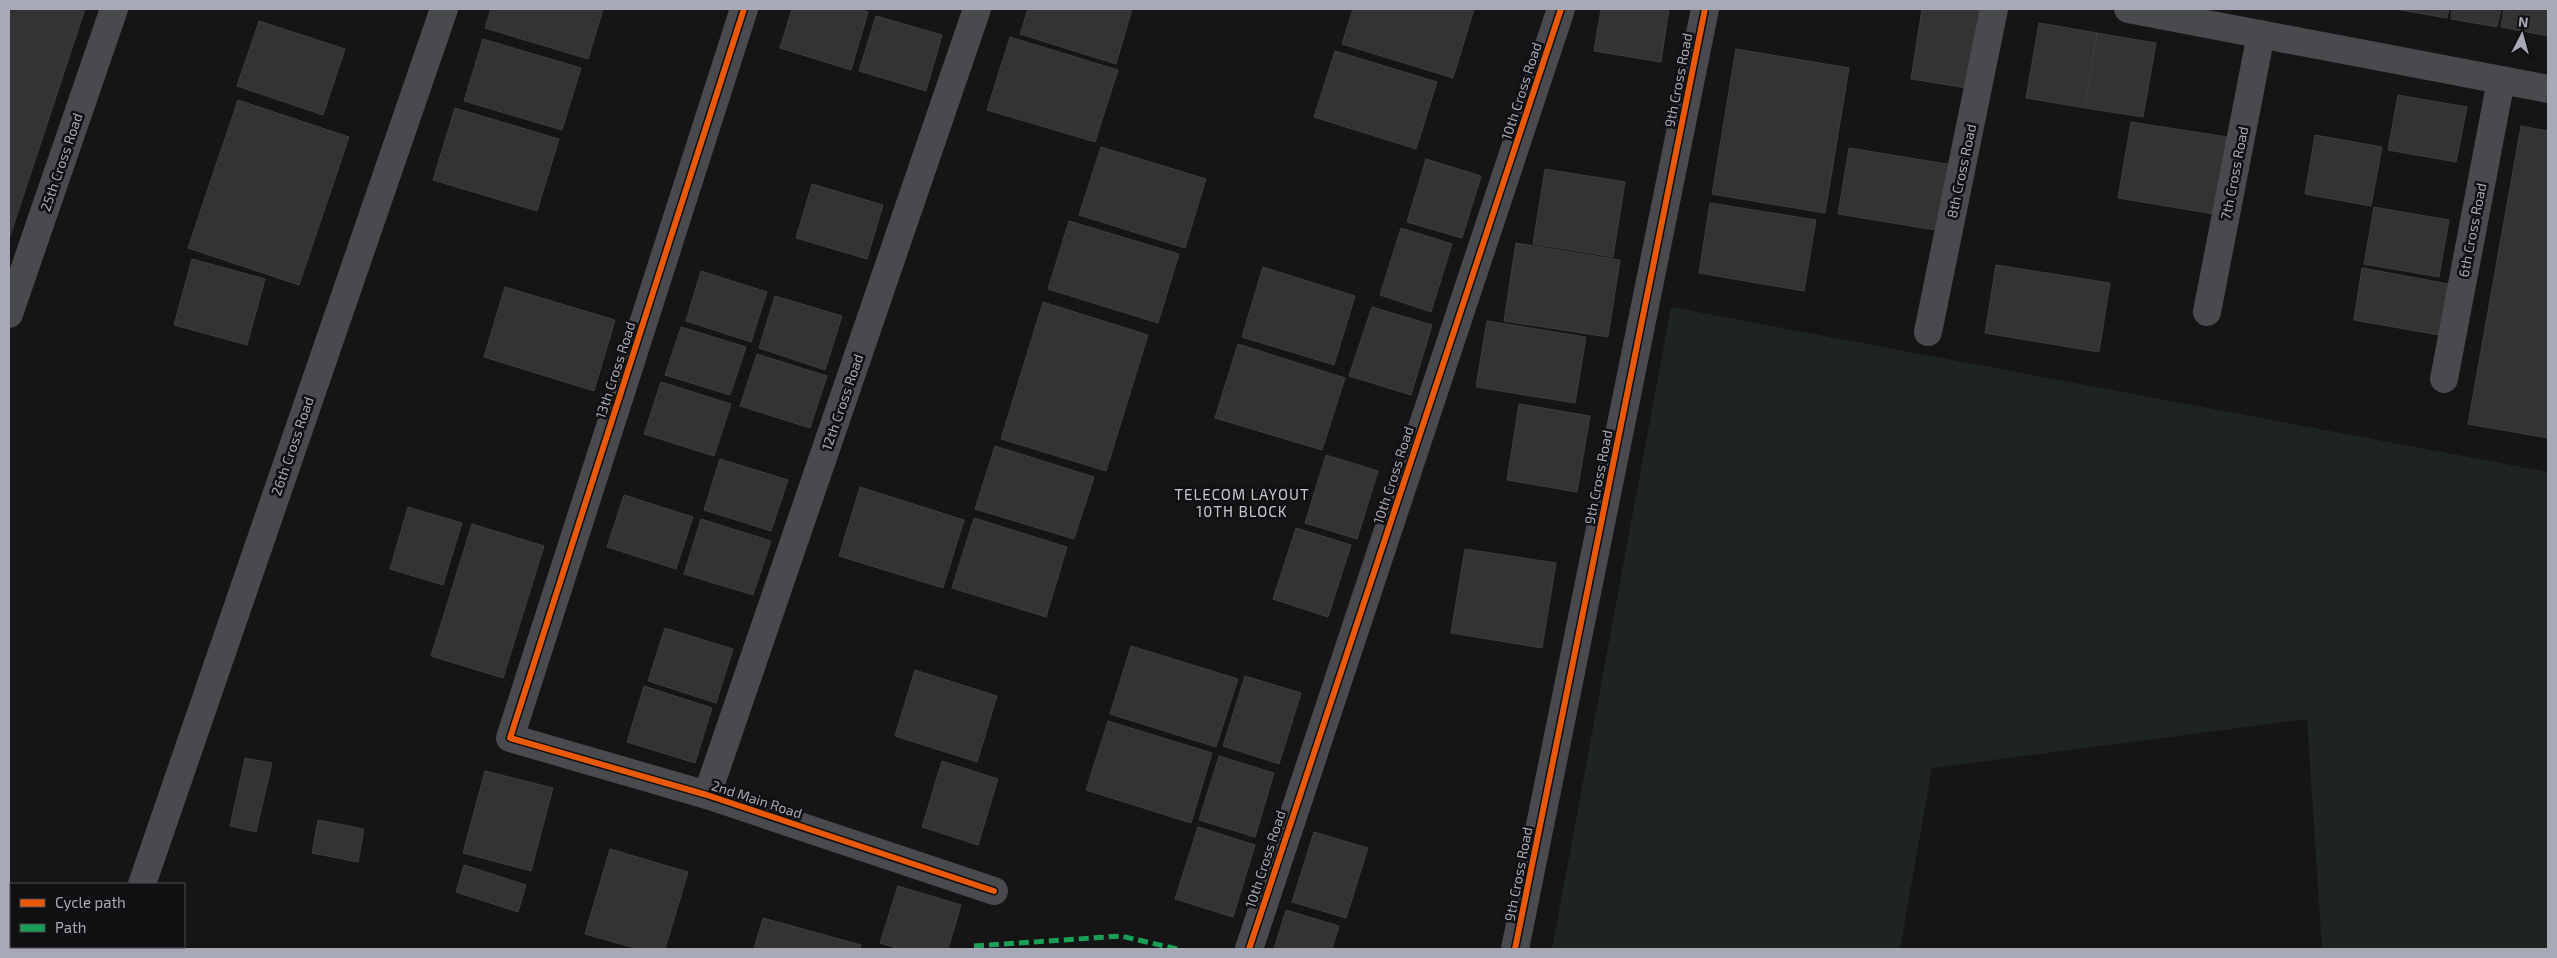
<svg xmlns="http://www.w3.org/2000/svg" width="2557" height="958" viewBox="0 0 2557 958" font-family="'Exo 2',sans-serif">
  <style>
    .green { fill: #1e241f }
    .building { fill: #333334; stroke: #3e3e41 }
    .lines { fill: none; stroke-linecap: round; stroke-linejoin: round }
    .minor { stroke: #494a4e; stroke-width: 28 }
    .quiet { stroke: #1a9f57; stroke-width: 5; stroke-dasharray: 10 5; stroke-linecap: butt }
    .cycleway-casing { stroke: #100f11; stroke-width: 9 }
    .cycleway { stroke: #e8590c; stroke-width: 6 }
    .labels { text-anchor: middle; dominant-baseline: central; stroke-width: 5; stroke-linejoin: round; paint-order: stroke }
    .street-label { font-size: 14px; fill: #a7a9b6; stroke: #100f11 }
    .neighbourhood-label { font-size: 15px; letter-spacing: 1px; fill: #c7c9d2; stroke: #100f11 }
  </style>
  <rect width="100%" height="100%" fill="#151515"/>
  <polygon class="green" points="1671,307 2548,472 2548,949 2322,949 2307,719 1932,768 1900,949 1552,949"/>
  <g class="building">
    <polygon points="9,9 85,9 9,239"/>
    <polygon points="491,9 603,9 588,59 485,28"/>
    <polygon points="792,9 858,9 868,12 851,70 780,48"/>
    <polygon points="1028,9 1132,9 1116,64 1020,34"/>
    <polygon points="1353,9 1474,9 1453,78 1342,44"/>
    <polygon points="1601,9 1669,9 1661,62 1594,51"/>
    <polygon points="1922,9 1988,9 1974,89 1911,79"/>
    <polygon points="2395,9 2449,9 2447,18"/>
    <polygon points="2452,9 2501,9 2497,27 2451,19"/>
    <polygon points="2504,9 2548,9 2548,36 2501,27"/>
    <polygon points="876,16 942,35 926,91 859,71"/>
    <polygon points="259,21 345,49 323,115 237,86"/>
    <polygon points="2039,23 2097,33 2085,108 2026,98"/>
    <polygon points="2097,33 2156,43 2143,117 2085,108"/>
    <polygon points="1010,37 1118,70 1095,142 987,110"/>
    <polygon points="483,39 581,68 562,130 464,101"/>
    <polygon points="1736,49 1849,68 1825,213 1712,194"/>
    <polygon points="1335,51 1437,82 1416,149 1314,117"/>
    <polygon points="2398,95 2467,107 2456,162 2388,150"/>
    <polygon points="238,100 349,137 299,285 188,248"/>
    <polygon points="455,108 559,139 537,211 433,180"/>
    <polygon points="2131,122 2227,137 2214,214 2118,198"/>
    <polygon points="2521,126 2548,131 2548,438 2468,424"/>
    <polygon points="2315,135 2382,147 2371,206 2305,194"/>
    <polygon points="1101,147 1206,179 1185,248 1079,215"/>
    <polygon points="1849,148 1953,165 1942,231 1838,214"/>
    <polygon points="1426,159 1481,176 1462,238 1407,222"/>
    <polygon points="1545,169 1625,182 1613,257 1533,244"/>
    <polygon points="812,184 883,205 867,259 796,238"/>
    <polygon points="1710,203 1816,220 1804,291 1699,273"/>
    <polygon points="2374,207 2449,220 2439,277 2364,264"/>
    <polygon points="1069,221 1179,254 1158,323 1048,289"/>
    <polygon points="1401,228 1452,244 1431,312 1380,295"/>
    <polygon points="1516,243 1620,260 1608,337 1504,321"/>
    <polygon points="192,259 265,279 247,345 174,325"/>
    <polygon points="1996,265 2110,283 2099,352 1985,333"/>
    <polygon points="1263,267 1355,296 1334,365 1242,337"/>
    <polygon points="2362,268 2449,284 2439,335 2354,320"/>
    <polygon points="701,271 767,292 751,342 686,321"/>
    <polygon points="505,287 615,320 594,391 484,357"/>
    <polygon points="775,296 842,316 825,370 759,348"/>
    <polygon points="1043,302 1148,335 1106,471 1001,439"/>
    <polygon points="1372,307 1432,325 1411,395 1349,376"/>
    <polygon points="1487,321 1586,337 1575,403 1476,387"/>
    <polygon points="681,327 746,347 730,395 665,375"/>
    <polygon points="1238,344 1345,378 1322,450 1215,418"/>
    <polygon points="757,354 827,376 810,428 740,406"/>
    <polygon points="661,382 731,404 714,456 644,434"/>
    <polygon points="1519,404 1590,416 1577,492 1507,480"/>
    <polygon points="995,446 1094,477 1074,539 975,509"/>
    <polygon points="1326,455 1378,471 1357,539 1305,523"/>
    <polygon points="720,459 788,480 771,531 704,510"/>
    <polygon points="860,487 964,520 943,588 839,556"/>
    <polygon points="624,495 693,517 676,569 607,547"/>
    <polygon points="408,507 462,523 443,585 390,569"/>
    <polygon points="974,518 1067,547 1046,617 952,588"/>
    <polygon points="701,519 771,541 753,595 684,574"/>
    <polygon points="472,524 544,546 503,678 431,656"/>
    <polygon points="1296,528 1351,545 1328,617 1273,599"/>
    <polygon points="1465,549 1556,563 1542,648 1451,633"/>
    <polygon points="665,628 733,649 716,703 648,681"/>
    <polygon points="1131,646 1238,679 1216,747 1110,714"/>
    <polygon points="915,670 997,696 977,762 895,736"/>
    <polygon points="1245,676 1301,693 1279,764 1223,746"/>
    <polygon points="644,686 712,708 695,763 627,742"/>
    <polygon points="1108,721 1212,753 1191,823 1086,790"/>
    <polygon points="1219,756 1274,773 1255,837 1199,820"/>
    <polygon points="245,758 272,763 256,832 230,826"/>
    <polygon points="942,761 998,779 978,845 922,827"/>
    <polygon points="485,771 553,788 531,871 463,853"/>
    <polygon points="318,820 364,829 358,862 312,853"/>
    <polygon points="1198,827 1255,845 1233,917 1175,899"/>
    <polygon points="1314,832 1368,848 1346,918 1292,902"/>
    <polygon points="610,849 688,872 665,949 638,949 585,934"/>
    <polygon points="464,865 526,885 518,912 456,892"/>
    <polygon points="898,886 961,905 948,949 900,949 880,943"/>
    <polygon points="9,890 11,891 11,947 82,947 81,949 9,949"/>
    <polygon points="1286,910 1339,926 1332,949 1274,949"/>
    <polygon points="763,918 861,945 860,949 754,949"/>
  </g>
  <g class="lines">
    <g class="minor">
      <polyline points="744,9 510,738 707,795 994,891"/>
      <polyline points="2128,9 2548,89"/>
      <polyline points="2207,312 2261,34"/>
      <polyline points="9,314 114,9"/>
      <polyline points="1928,332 1994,9"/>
      <polyline points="2444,379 2501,80"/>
      <polyline points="707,795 977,9"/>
      <polyline points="142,884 444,9"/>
      <polyline points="120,949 121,947"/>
      <polyline points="1249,949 1561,9"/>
      <polyline points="1515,949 1705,9"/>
    </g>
    <polyline class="quiet" points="974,946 1121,936 1177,949"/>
    <defs>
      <g id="cycleway">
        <polyline points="744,9 510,738 707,795 994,891"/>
        <polyline points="1249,949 1561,9"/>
        <polyline points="1515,949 1705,9"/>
      </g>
    </defs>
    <use href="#cycleway" class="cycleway-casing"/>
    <use href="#cycleway" class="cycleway"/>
  </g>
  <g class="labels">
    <g class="street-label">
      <text transform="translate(1678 80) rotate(-79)">9th Cross Road</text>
      <text transform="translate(1521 91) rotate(-72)">10th Cross Road</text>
      <text transform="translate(61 162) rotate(-71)">25th Cross Road</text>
      <text transform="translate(1961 171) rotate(-78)">8th Cross Road</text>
      <text transform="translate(2234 173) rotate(-79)">7th Cross Road</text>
      <text transform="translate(2472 230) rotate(-79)">6th Cross Road</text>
      <text transform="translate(615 370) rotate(-72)">13th Cross Road</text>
      <text transform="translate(842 402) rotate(-71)">12th Cross Road</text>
      <text transform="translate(292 446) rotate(-71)">26th Cross Road</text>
      <text transform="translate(1393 475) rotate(-72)">10th Cross Road</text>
      <text transform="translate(1598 477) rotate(-79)">9th Cross Road</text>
      <text transform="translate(757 799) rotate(18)">2nd Main Road</text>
      <text transform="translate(1265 859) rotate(-72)">10th Cross Road</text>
      <text transform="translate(1518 874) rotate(-79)">9th Cross Road</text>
    </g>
    <g class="neighbourhood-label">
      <text x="1242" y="494">TELECOM LAYOUT<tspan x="1242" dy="17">10TH BLOCK</tspan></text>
    </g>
  </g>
  <rect width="2557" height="958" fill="none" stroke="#a7a9b6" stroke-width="20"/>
  <rect x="10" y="883" width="175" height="65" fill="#100f11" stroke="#4c4d53"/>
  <rect x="20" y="899" width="25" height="8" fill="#e8590c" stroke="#4c4d53"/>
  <text x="55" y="908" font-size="15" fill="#a7a9b6">Cycle path</text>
  <rect x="20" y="924" width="25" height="8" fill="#1a9f57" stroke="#4c4d53"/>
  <text x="55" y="933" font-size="15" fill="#a7a9b6">Path</text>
  <g transform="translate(2522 35) rotate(6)" stroke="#100f11" stroke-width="4" paint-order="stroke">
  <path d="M0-4L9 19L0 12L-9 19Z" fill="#a7a9b6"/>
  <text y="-8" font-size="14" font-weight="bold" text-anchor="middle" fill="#a7a9b6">N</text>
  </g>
</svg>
